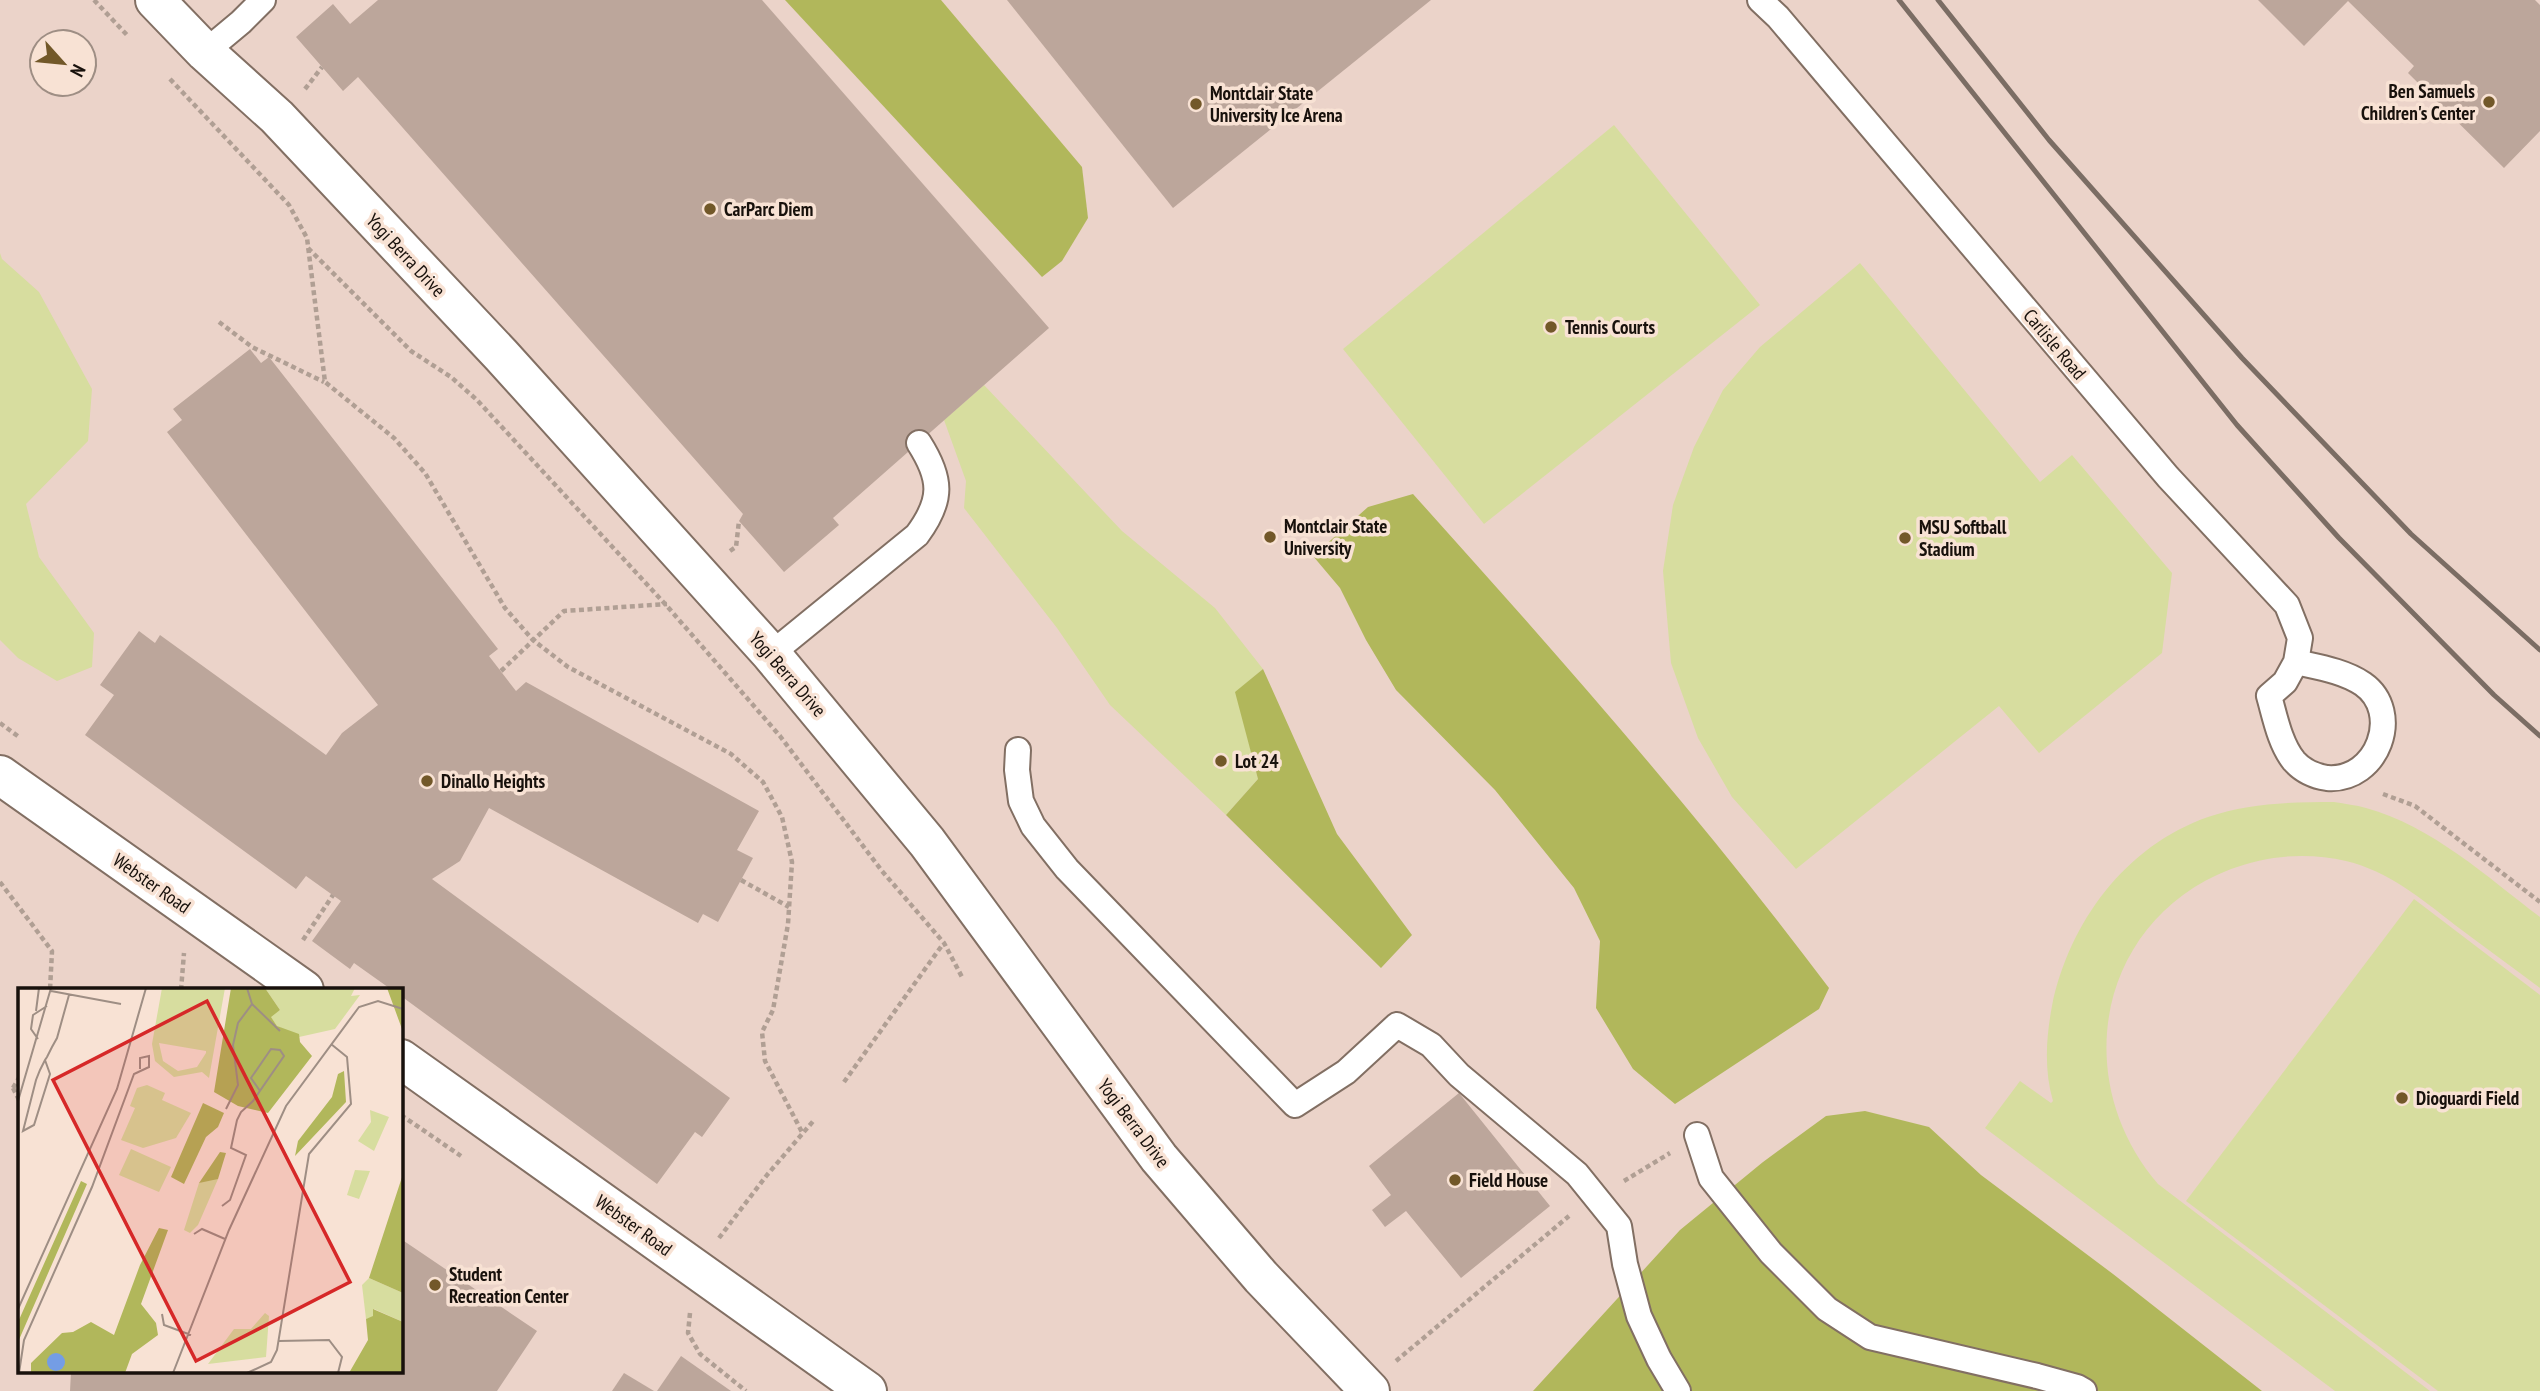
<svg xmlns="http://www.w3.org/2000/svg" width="2540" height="1391" viewBox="0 0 2540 1391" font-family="'PT Sans Narrow',sans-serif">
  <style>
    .education { fill: #ebd3c9; fill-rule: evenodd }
    .green { fill: #d7dd9f }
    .forest { fill: #b1b75b }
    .building { fill: #bca69b }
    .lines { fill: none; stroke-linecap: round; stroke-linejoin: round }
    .service-casing { stroke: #826f63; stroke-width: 28 }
    .minor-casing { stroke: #826f63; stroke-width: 42 }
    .path { stroke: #b09f94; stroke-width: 4.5; stroke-dasharray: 5 3.5; stroke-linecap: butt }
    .service { stroke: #fff; stroke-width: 24 }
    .minor { stroke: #fff; stroke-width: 38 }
    .rail { stroke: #7b6d64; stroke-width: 5 }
    .poi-dot { fill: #725829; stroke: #f8e2d4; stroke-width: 2.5 }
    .labels { text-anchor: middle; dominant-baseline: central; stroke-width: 7; stroke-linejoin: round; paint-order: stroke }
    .poi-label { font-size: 19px; font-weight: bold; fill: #18110c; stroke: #f8e2d4; text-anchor: start }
    .street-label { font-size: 19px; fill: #18110c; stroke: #f8e2d4 }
    .inset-road { fill: none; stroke: #9e8e84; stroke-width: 2 }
    .view { fill: #d62828; fill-opacity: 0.15; stroke: #d62828; stroke-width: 3.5 }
    .inset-edge { fill: none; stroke: #18110c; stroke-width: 3.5 }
  </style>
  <rect width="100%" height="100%" fill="#f8e2d4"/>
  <path class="education" d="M0 0H2540V1391H0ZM42 42H84V84H42ZM19 990H401V1372H19Z"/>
  <g class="green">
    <polygon points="1614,125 1760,305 1484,524 1343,349"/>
    <polygon points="0,253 2,259 39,292 92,389 88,441 26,504 39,557 94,633 92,667 57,681 18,658 0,640"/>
    <polygon points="1860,263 2040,482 2072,455 2172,573 2162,653 2039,753 1999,706 1796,869 1732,797 1698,738 1671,663 1663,571 1673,505 1694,447 1723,390 1760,347"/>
    <polygon points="984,385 1122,531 1215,608 1263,669 1236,692 1258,779 1226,815 1110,705 1057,628 964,508 966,481 944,420"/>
    <path d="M2334 802C2345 804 2356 805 2366 808 2432 826 2487 877 2540 917V988C2512 967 2483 946 2455 925 2422 899 2388 871 2346 861 2308 852 2268 855 2231 869 2098 920 2068 1079 2158 1184L2430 1391H2335L1985 1128 2020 1081 2051 1103 2053 1101C2044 1070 2046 1038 2052 1006 2069 923 2125 846 2208 817 2249 803 2291 802 2334 802Z"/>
    <polygon points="2414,899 2540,995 2540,1391 2438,1391 2186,1201"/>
  </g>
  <g class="forest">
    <polygon points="785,0 941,0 1082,167 1088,218 1062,261 1042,277"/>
    <path d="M1413 494C1557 654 1700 816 1829 988L1819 1009 1675 1104 1633 1069 1596 1008 1600 941 1574 888 1495 790 1396 690 1366 640 1340 588 1313 556 1368 507Z"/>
    <polygon points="1263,669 1337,834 1412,935 1381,968 1226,815 1258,779 1235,692"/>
    <polygon points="1865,1111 1929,1127 1981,1175 2113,1274 2262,1391 1533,1391 1680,1230 1763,1162 1826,1116"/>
  </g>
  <g class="building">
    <polygon points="378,0 762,0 1049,328 833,518 839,525 784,572 739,521 743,514 358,77 343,91 296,37 333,4 350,24"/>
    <polygon points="1007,0 1431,0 1173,208"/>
    <polygon points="2258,0 2535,0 2540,5 2540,131 2504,168 2408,73 2414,66 2348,1 2304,46"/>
    <polygon points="250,349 261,363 269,357 498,649 489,656 516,691 526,682 759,811 737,850 753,858 718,922 703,914 698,923 489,808 460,861 432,879 730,1098 702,1137 695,1132 657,1184 401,996 401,990 392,990 354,963 350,969 312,941 341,901 306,876 296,889 85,735 114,695 100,685 139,631 155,643 160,635 326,755 342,733 378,705 167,432 182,420 173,409"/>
    <polygon points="1459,1093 1550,1206 1461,1278 1406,1211 1385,1227 1372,1210 1391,1195 1369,1166"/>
    <polygon points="401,1239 537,1331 497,1391 70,1391 71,1372 401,1372"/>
    <polygon points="681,1356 731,1391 657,1391"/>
    <polygon points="624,1373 654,1391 612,1391"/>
  </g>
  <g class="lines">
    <defs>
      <g id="service">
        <path d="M1760 0 1778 17 2168 477 2287 605 2300 638 2296 662 2285 682 2269 696C2275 717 2280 744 2294 761 2303 771 2314 776 2327 778 2378 782 2403 712 2363 684 2344 671 2318 667 2296 662"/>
        <polyline points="205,52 241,22 263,0"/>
        <path d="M771 654 917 535C943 500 942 479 919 443"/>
        <polyline points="1018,750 1017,770 1021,801 1033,826 1067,869 1295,1105 1346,1072 1397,1025 1431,1045 1459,1075 1577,1174 1619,1226 1625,1264 1639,1316 1659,1359 1678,1391"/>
        <polyline points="1697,1135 1711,1178 1771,1253 1827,1309 1870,1337 2037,1376 2077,1387 2084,1391"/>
      </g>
      <g id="minor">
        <polyline points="155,0 205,52 277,117 501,355 771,654 927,842 1159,1158 1261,1277 1370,1391"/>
        <polyline points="0,775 304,990"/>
        <polyline points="401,1059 867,1391"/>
      </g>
    </defs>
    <use href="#service" class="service-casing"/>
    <use href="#minor" class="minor-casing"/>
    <g class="path">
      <polyline points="94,0 127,35"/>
      <polyline points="170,79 289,205 307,238 325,382 394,438 425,473 505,608 533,640 568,667 731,754 763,782 782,817 792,862 788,924 773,1010 762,1032 765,1061 803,1134"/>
      <polyline points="305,89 322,67"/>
      <polyline points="308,248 411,351 451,377 477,400 666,605 780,736 882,871 944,943 962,977"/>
      <polyline points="219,322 252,347 324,382"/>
      <polyline points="730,551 736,547 739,521"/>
      <polyline points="501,671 564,611 667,604"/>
      <polyline points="0,723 19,737"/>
      <polyline points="2383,794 2415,806 2540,902"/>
      <polyline points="741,880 789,907"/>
      <polyline points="0,882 52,951 50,990"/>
      <polyline points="303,940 333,895"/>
      <polyline points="181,990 184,953"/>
      <polyline points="844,1082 943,944"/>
      <polyline points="13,1088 19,1100"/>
      <polyline points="13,1088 19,1078"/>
      <polyline points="401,1115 461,1156"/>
      <polyline points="1624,1181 1670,1153"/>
      <polyline points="719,1238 767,1175 815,1119"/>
      <polyline points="690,1313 688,1333 700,1354 746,1391"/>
      <polyline points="1396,1361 1569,1216"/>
    </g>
    <use href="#service" class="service"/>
    <use href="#minor" class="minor"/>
    <g class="rail">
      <polyline points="1899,0 2237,425 2339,538 2494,695 2540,736"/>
      <polyline points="1938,0 2049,140 2242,358 2411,534 2540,650"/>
    </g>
  </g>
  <g class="poi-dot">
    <circle cx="2489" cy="102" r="7"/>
    <circle cx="1196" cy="104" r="7"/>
    <circle cx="710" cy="209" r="7"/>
    <circle cx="1551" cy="327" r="7"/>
    <circle cx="1270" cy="537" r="7"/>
    <circle cx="1905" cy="538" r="7"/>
    <circle cx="1221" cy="761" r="7"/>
    <circle cx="427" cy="781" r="7"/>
    <circle cx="2402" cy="1098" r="7"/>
    <circle cx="1455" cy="1180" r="7"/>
    <circle cx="435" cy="1285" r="7"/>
  </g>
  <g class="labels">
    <g class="poi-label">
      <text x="2475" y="91" text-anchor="end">Ben Samuels<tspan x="2475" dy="22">Children's Center</tspan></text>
      <text x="1210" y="93">Montclair State<tspan x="1210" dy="22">University Ice Arena</tspan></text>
      <text x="724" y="209">CarParc Diem</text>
      <text x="1565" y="327">Tennis Courts</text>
      <text x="1284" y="526">Montclair State<tspan x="1284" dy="22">University</tspan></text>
      <text x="1919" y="527">MSU Softball<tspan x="1919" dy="22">Stadium</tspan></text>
      <text x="1235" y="761">Lot 24</text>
      <text x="441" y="781">Dinallo Heights</text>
      <text x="2416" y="1098">Dioguardi Field</text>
      <text x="1469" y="1180">Field House</text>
      <text x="449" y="1274">Student<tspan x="449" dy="22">Recreation Center</tspan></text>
    </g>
    <g class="street-label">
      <text transform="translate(406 255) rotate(47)">Yogi Berra Drive</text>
      <text transform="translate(2055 344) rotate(50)">Carlisle Road</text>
      <text transform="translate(788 674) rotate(49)">Yogi Berra Drive</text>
      <text transform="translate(152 883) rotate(35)">Webster Road</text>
      <text transform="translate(1134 1123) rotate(53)">Yogi Berra Drive</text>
      <text transform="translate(634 1225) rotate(36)">Webster Road</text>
    </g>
  </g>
  <g transform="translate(18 988)">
    <rect width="385" height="385" fill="#f8e2d4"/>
    <path d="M144 0H207L191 90 184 84 156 89 137 73 134 56ZM141 55 188 63V65L179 79 160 83 145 73ZM247 0H337L333 8 342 7 317 41 281 49 259 38 252 28 262 22ZM129 97 147 105 144 112 173 125 158 150 125 160 103 152 117 120 112 118 119 100ZM352 122 371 129 356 163 340 153 353 134ZM113 161 153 179 141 204 101 187ZM337 182 352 183 341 211 329 207ZM194 190 200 191 180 237 172 245 166 242 181 195ZM351 290 385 305V334L356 321 355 329 348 331 344 297ZM247 325 251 328 248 369 190 376 216 341H233Z" fill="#d7dd9f" fill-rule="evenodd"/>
    <path d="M213 0H247L262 22 253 29 259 38 281 46 282 54 294 68 250 125 220 118 196 104ZM369 0H385V47L384 41ZM326 83 328 114 277 168 280 153 314 109 320 86ZM185 115 206 125 200 139 188 149 166 196 153 189ZM202 164 208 165 200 191 181 195ZM385 186V305L351 290ZM63 193 69 196 0 354V334ZM141 240 150 242 123 316 138 335 140 347 114 366 107 385 13 384V375L44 345 55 344 73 334 96 347 122 277ZM355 321 385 334V385H331L350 352 348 331 355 328Z" fill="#b1b75b"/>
    <path d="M29 374a9 9 0 1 1 18 0a9 9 0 1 1-18 0Z" fill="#749de5"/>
    <path class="inset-road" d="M33 3 103 16M234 16 262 43M18 23 21 0M20 51 13 41 15 27 29 18M27 72 32 86 16 137 5 143 18 92 22 82 27 72 29 69 34 59 39 50 51 7M0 113 33 0M208 121 220 97 215 57 220 35 234 16 229 0M204 218 212 212 228 167 213 160 219 132 223 124 235 113 266 68 262 62 253 61 233 90 242 103M176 246 184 241 207 251M0 321 99 101 128 0M144 326 146 337 173 347M261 353 311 352 324 369 320 385M1 385 6 352 74 199 116 86 131 79V68L122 70V81M155 385 211 242 268 118 341 19 360 13 385 21M229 385 253 374 259 362 291 166 333 116 329 69 313 56"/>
    <path class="view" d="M189 13 332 294 178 373 35 92Z"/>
    <rect width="385" height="385" class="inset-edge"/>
  </g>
  <g transform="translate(63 63) rotate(117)"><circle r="33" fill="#f8e2d4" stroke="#9e8e84" stroke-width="2"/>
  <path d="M0-5L12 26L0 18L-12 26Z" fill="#725829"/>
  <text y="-10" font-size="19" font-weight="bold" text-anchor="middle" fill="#18110c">N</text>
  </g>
</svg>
